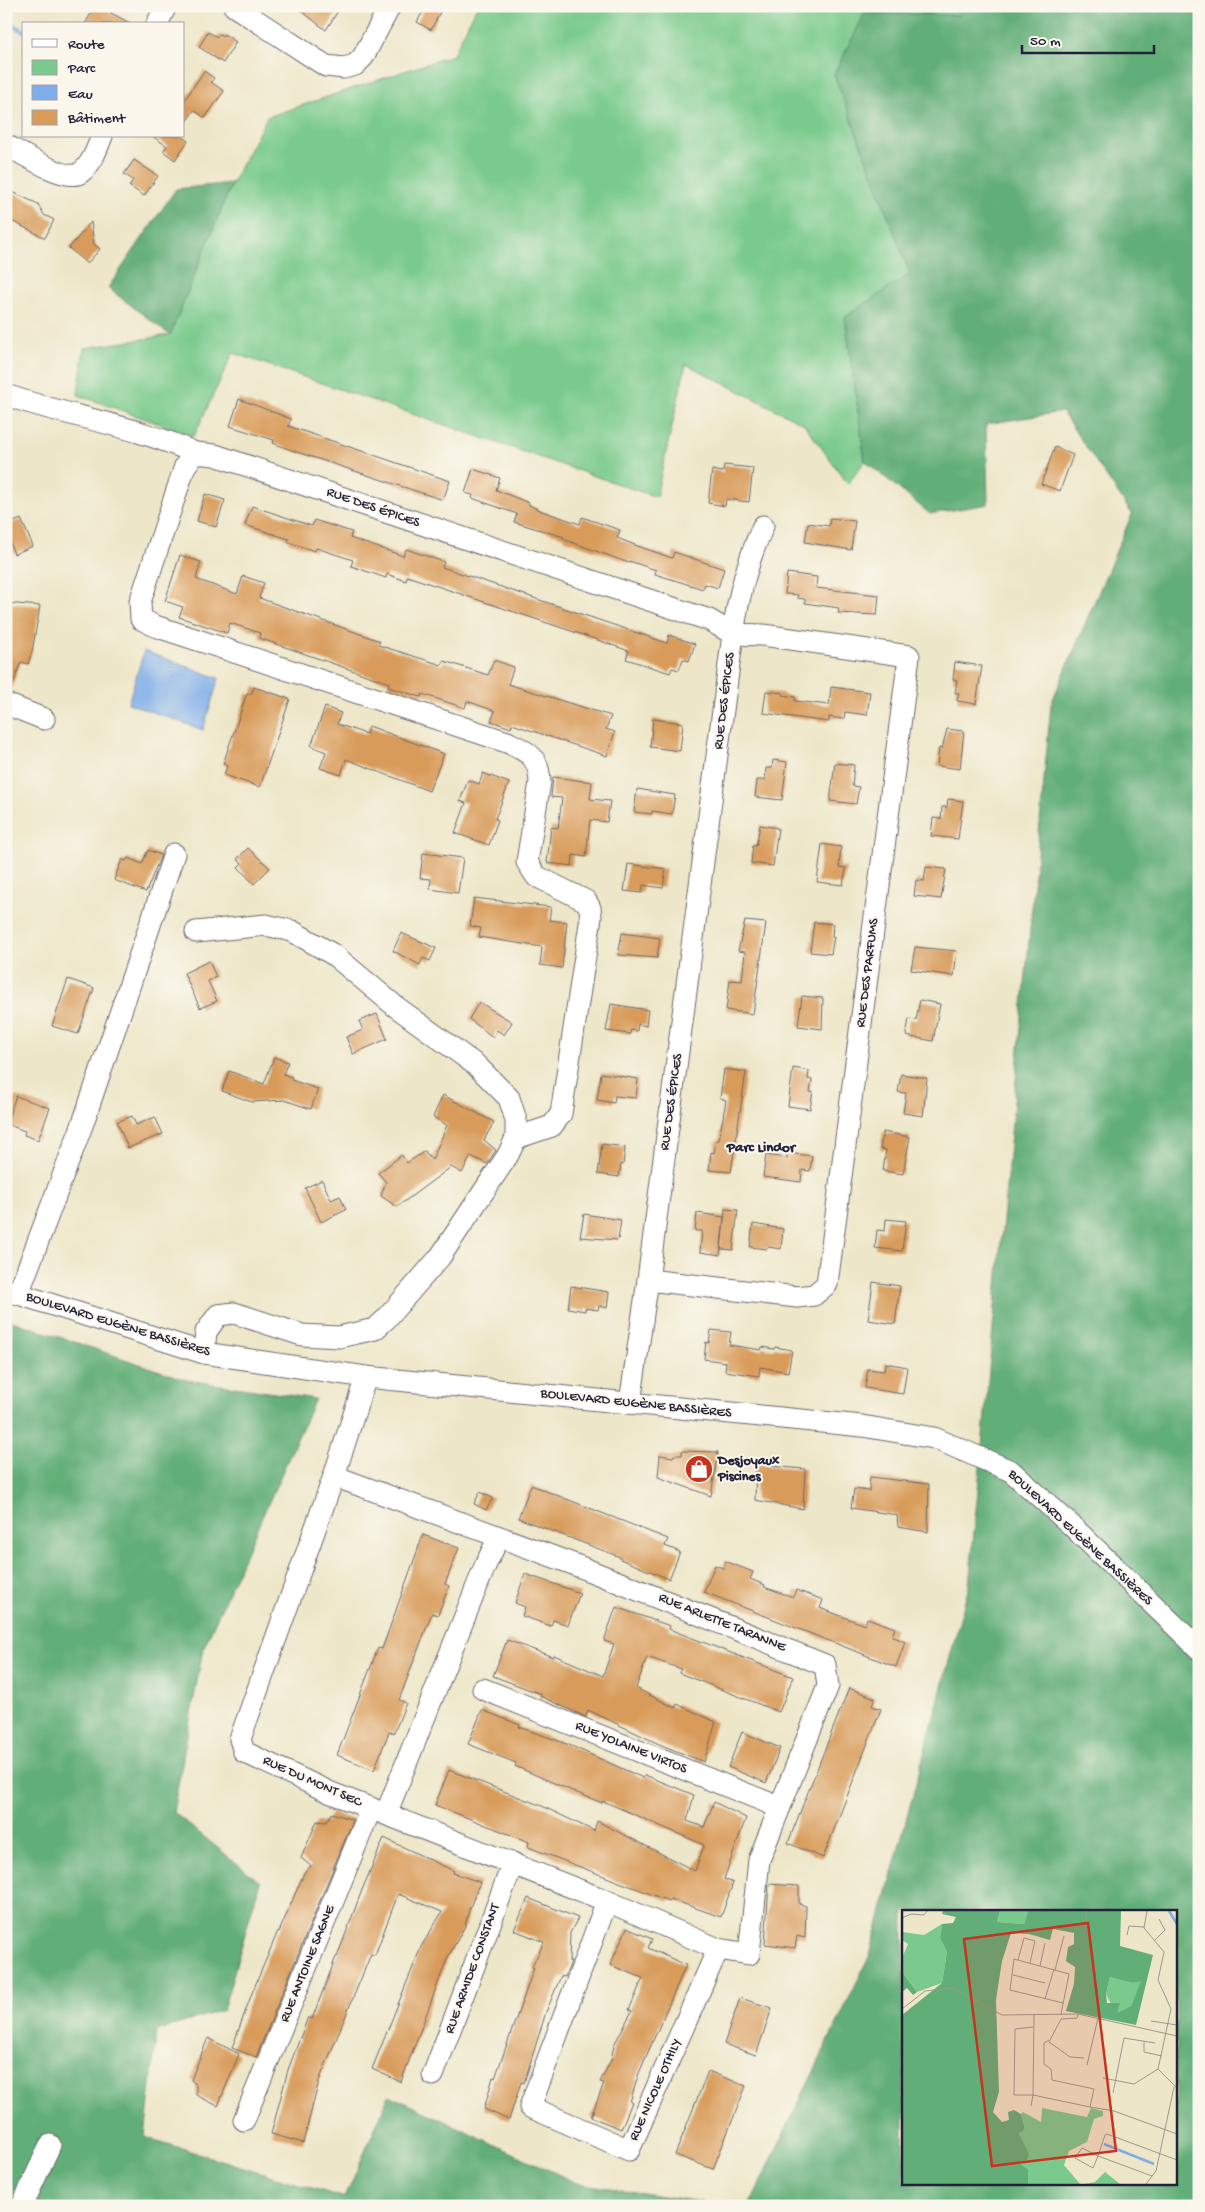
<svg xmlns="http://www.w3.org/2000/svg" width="1205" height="2212" viewBox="0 0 1205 2212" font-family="'Gochi Hand',sans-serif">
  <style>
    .green { fill: #79ca8c; stroke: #4e7664 }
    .forest { fill: #62ae78; stroke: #42685a; fill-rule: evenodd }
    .water { fill: #7eade8; stroke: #506892 }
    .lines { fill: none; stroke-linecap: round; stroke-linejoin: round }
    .stream { stroke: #7eade8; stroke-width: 5 }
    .building { fill: #d89b5a }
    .minor-casing { stroke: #69676c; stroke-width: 23 }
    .minor { stroke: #fff; stroke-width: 21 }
    .labels { text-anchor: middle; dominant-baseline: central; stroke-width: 4; stroke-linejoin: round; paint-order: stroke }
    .street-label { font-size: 14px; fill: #22223b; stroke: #fbf7ec }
    .poi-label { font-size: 14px; font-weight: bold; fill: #22223b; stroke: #fbf7ec; text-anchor: start }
    .neighbourhood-label { font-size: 15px; font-weight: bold; fill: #22223b; stroke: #fbf7ec }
    .inset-river { fill: none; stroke: #7eade8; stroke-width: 2.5 }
    .inset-road { fill: none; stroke: #9c9890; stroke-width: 1 }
    .view { fill: #c8321e; fill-opacity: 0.15; stroke: #c8321e; stroke-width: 2.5 }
    .inset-edge { fill: none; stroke: #22223b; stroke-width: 2.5 }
  </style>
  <rect width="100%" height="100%" fill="#fbf7ec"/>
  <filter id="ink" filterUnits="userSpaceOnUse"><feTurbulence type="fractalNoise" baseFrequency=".02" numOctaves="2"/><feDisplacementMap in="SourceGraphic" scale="10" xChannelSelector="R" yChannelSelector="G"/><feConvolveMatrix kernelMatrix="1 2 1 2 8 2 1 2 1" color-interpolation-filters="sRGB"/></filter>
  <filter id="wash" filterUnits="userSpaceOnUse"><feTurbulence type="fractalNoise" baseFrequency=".0096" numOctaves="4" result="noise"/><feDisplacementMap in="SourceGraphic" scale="20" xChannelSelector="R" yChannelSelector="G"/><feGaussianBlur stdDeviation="1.12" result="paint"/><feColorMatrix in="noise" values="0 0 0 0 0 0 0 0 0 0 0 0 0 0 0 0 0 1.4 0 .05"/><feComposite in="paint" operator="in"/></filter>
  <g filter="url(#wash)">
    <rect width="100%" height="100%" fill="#ede6c8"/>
    <polygon class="green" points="477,6 951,6 961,15 866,13 834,74 911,274 845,317 865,461 848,484 804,424 686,364 656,497 233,353 194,436 78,395 84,348 170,335 232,183 267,117 453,55"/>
    <g class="forest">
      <path d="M951 6H1199V2206H749L870 1955 969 1586 1051 704 1132 514 1062 412 986 424 988 504 930 514 865 461 845 317 910 274 834 74 865 13 960 15ZM904 1911H1176V2183H904Z"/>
      <polygon points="232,183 170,335 108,288 176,189"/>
      <polygon points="6,1319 187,1380 315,1399 203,1649 173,1812 260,1882 223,2010 157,2031 145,2137 345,2198 389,2095 577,2183 727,2206 6,2206"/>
    </g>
    <polygon class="water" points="144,651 219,678 203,730 128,703"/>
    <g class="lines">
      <polyline class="stream" points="6,22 24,31"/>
    </g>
    <g id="blocks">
      <g class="building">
        <polygon points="95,6 105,6 112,10 111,13 132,24 85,24"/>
        <polygon points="295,6 341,6 326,30"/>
        <polygon points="426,6 443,6 431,30 417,22"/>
        <polygon points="208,32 217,37 219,34 223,36 224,34 236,42 223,63 199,47"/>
        <polygon points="204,71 214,78 211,82 224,91 205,118 194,110 184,126 184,101"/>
        <polygon points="152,136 181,136 188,141 175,160 163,151 167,146"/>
        <polygon points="134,160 158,176 144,196 129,186 133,180 124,174"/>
        <polygon points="6,189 38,204 44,215 54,220 45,238 6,218"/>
        <polygon points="91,222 94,244 100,249 87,264 69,248"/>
        <polygon points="239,399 291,419 288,426 450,481 443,500 291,450 273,443 274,440 230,426"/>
        <polygon points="1055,447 1073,455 1060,491 1041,484"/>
        <polygon points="724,465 753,468 749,502 726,499 725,506 708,503 712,470 723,472"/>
        <polygon points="473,469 500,478 496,490 529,503 529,505 542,511 580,524 582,517 620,530 617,538 635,545 672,558 674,552 724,569 718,588 705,584 703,589 655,574 656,570 629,561 629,563 563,539 564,537 514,522 517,514 472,498 473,495 465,493"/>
        <polygon points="205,494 225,500 216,527 197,521"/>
        <polygon points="252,506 312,526 314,520 352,532 350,538 403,556 406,549 444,562 442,567 667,643 669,635 695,644 689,661 683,659 679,670 672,668 670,673 626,659 629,651 592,638 407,576 406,581 387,574 386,578 351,566 353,560 316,548 315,551 288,542 289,539 245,525"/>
        <polygon points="830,518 855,521 851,550 805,542 808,523 829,526"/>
        <polygon points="21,519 33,546 14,554 10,543 6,541 6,525"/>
        <polygon points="180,555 201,562 196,579 237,594 243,576 264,583 259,598 380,641 378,645 442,665 444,661 488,675 494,660 514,667 508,684 611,716 606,729 615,732 607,756 512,724 511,728 491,721 495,711 467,701 465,708 422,694 421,697 388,687 389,683 259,638 260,633 230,623 227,633 179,617 183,607 165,601"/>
        <polygon points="787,573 817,577 816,588 879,595 877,615 838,613 839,608 805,603 805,599 797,598 798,595 785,594"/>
        <polygon points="6,603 40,606 32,652 28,664 21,662 10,692 6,692"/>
        <polygon points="955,662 982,666 976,704 957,701 959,693 955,693 957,680 953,680"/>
        <polygon points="254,687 290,699 260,787 224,775 227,766 223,764 247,693 251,695"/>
        <polygon points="831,687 870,692 867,715 845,712 844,719 829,717 829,722 763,713 766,691 783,693 783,695 795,697 795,701 829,705"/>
        <polygon points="325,707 341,713 337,724 366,734 369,726 444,754 429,791 346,759 341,775 320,768 326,752 311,746"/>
        <polygon points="653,719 683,723 680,751 650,747"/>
        <polygon points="947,729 964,731 960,769 937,766 939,748 942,749"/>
        <polygon points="773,760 787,762 782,800 755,797 757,780 765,780 766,768 772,768"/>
        <polygon points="835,763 854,765 852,786 859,787 856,804 830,801"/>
        <polygon points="483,773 509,783 495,819 498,820 489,845 455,833 466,803 460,801 468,780 479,784"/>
        <polygon points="553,777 592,782 590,799 610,801 607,822 590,820 586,857 573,855 572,866 547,863 551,827 558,828 562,798 551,797"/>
        <polygon points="637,789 675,795 672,814 652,811 652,814 634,812"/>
        <polygon points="948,799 963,801 958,839 931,836 933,818 941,819 942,807 947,807"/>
        <polygon points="760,825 778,828 773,866 751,863 753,845 756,846"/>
        <polygon points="822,844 841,847 839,867 846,868 843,885 817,882"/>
        <polygon points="248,848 270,868 254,884 238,867 242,863 237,859"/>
        <polygon points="148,850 161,855 146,892 114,880 122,860 126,861 128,858 142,864"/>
        <polygon points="423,853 463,858 458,893 430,889 431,879 420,878"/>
        <polygon points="628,864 666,869 663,888 643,885 642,893 624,891"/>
        <polygon points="926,867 946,869 941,899 914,896 916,880 924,881"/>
        <polygon points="474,898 551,907 549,920 567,922 562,968 540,965 542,947 479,937 481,928 470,926"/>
        <polygon points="745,921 766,923 753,1014 726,1010 730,980 742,981 745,952 738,951"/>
        <polygon points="814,922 833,924 832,937 834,937 831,954 810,952"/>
        <polygon points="401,933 436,948 430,961 423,958 420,965 393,951"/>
        <polygon points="622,933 660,938 657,958 618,955"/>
        <polygon points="915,947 957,951 954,976 911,970"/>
        <polygon points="209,961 216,977 208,981 217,1001 200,1008 184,973"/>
        <polygon points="68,979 94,988 78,1034 52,1026"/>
        <polygon points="802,996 823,998 822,1029 798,1026"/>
        <polygon points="920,1000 940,1004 933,1041 906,1036 909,1019 916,1020"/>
        <polygon points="479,1002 512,1022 504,1035 497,1030 493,1037 469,1019"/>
        <polygon points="611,1004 648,1010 646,1026 638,1024 637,1031 631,1030 630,1034 606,1031"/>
        <polygon points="377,1014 387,1039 353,1054 346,1037 363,1030 359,1021"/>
        <polygon points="274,1057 288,1062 283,1074 292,1077 291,1080 318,1089 311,1109 284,1100 252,1102 222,1091 229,1071 264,1084"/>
        <polygon points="793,1068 809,1071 808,1079 812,1080 810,1092 813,1092 810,1109 788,1106"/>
        <polygon points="724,1069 746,1072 731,1172 709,1170 711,1152 714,1153 716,1140 719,1140 726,1100 720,1098"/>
        <polygon points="601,1073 638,1079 636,1098 615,1096 614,1103 597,1100"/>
        <polygon points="901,1074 927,1078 923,1116 903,1113 906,1093 898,1092"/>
        <polygon points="443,1095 494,1122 484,1140 496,1150 487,1164 471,1156 462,1173 451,1167 397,1207 381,1196 386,1182 378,1173 402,1155 407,1163 425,1151 432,1160 447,1125 433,1117"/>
        <polygon points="16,1096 50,1108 38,1140 24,1135 25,1131 6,1124"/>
        <polygon points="132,1116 136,1125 155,1117 163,1134 128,1148 117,1122"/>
        <polygon points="883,1132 910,1137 903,1174 883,1171 886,1150 880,1149"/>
        <polygon points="602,1144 625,1147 623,1165 621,1164 619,1177 598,1174"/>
        <polygon points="787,1153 812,1156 810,1171 802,1170 801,1182 763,1177 766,1155 787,1158"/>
        <polygon points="322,1180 331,1200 340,1196 346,1210 321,1222 305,1188"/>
        <polygon points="725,1209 738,1210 733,1250 721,1249"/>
        <polygon points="697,1213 724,1217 720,1255 700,1252 702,1231 695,1231"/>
        <polygon points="584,1214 621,1220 618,1240 580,1237"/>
        <polygon points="886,1219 906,1221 902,1251 875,1248 877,1230 885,1231"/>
        <polygon points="753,1224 783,1229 781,1249 768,1247 767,1249 750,1247"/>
        <polygon points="873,1282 900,1286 895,1324 868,1320"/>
        <polygon points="571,1286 609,1292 607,1308 599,1306 598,1310 585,1308 585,1311 568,1308"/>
        <polygon points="711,1330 731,1332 729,1345 761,1350 762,1347 774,1349 775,1347 792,1350 788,1372 760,1367 759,1376 725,1371 726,1362 704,1359 706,1342 709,1343"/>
        <polygon points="885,1363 907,1367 903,1394 865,1388 868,1369 884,1371"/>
        <polygon points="682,1451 718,1452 711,1496 658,1477 660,1455 673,1457 674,1455 682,1455"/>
        <polygon points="756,1465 805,1469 803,1509 755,1500"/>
        <polygon points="870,1477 929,1484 928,1532 898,1527 897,1515 851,1508 854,1489 869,1491"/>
        <polygon points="531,1485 668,1539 665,1546 680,1552 669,1579 620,1559 620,1557 518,1518"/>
        <polygon points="480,1492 493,1498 486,1510 474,1504"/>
        <polygon points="423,1535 459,1548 445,1584 449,1586 438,1615 432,1613 399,1700 406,1703 394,1733 389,1732 374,1770 337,1755 378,1648 382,1649"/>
        <polygon points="725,1561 753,1572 750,1579 765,1585 764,1587 793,1597 796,1590 823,1600 820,1608 865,1625 867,1618 895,1628 892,1636 905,1642 896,1667 704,1592 715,1565 723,1568"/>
        <polygon points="525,1574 580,1593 568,1625 553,1620 551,1626 522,1616 525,1607 515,1603"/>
        <polygon points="616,1607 670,1626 669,1629 793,1677 779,1712 679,1673 681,1669 647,1657 636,1688 675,1708 677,1704 716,1722 704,1762 659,1744 588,1710 586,1717 540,1696 541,1694 493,1676 507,1640 553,1657 554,1655 603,1676 614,1644 604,1641"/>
        <polygon points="849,1688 875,1698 872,1706 881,1709 823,1858 788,1843"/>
        <polygon points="482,1710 520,1725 519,1727 567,1744 643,1778 645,1775 694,1795 687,1821 704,1827 714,1802 746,1818 724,1879 733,1883 721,1917 670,1899 669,1901 528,1847 529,1842 435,1805 449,1770 542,1806 594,1831 597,1821 695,1871 704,1845 603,1801 602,1803 570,1790 515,1766 516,1763 468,1744"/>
        <polygon points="742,1732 780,1748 766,1783 728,1767"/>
        <polygon points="332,1813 353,1820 256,2057 232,2048 252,1993 278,1931 279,1932 304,1873 311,1866 301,1858 317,1821 326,1822"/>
        <polygon points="384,1838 454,1871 453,1873 480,1882 469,1910 465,1926 447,1959 401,2082 372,2069 421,1947 442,1912 398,1894 375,1955 371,1954 319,2081 303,2143 271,2134 288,2070 308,2017 312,2019 336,1957 337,1957 362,1890"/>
        <polygon points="769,1884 799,1886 799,1904 806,1906 805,1938 797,1936 795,1948 765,1944"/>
        <polygon points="528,1898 578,1918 570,1933 569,1961 571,1962 565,1977 561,1976 546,2012 524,2083 521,2082 509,2120 484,2109 493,2077 495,2078 534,1968 532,1967 544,1942 514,1930"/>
        <polygon points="627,1928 652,1939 648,1948 686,1965 639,2073 630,2102 632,2102 621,2129 591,2117 604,2083 600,2082 611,2060 614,2045 632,2011 629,2010 643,1978 610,1965"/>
        <polygon points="740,1998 772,2008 756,2055 724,2044"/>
        <polygon points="208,2038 239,2054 218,2106 196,2095 196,2085 191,2080"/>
        <polygon points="708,2071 746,2086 713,2169 675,2155"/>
      </g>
    </g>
  </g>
  <g filter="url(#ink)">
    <use href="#blocks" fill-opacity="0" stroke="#69676c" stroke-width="1"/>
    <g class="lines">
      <defs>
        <g id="minor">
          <polyline points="234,6 326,66 344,68 355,65 363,57 390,6"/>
          <polyline points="157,24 166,6"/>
          <path d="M6 145C21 153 66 182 80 173 92 165 97 148 102 136"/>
          <path d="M6 395C68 417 135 425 195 453"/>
          <polyline points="6,704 44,719"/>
          <polyline points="196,932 266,925 292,931 334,955 395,1006 476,1065 509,1098 516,1120 516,1138 508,1155 440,1257 386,1319 375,1329 339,1337 302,1335 234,1313 218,1315 206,1332 204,1353"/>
          <path d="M516 1138 552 1126 561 1114 591 917 590 908 586 901 536 876 527 862 540 782C539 756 528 752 507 742L155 626 141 619 140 602 185 466 195 453 215 455 709 620 733 634 648 1280 630 1403"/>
          <path d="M648 1280 797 1297 814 1295 827 1284 909 656 763 635 733 634C738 597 748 560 763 526"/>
          <polyline points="6,1290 204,1353 366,1377 862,1426 934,1438 1011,1471 1072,1526 1199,1649"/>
          <polyline points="18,1294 83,1123 174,854"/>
          <polyline points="334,1476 573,1564 825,1665 828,1686 759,1860 749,1954 718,1949 607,1901 329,1792 244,1752 240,1739 334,1476 366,1377"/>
          <polyline points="483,1689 779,1807"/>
          <polyline points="386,1814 485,1566 499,1537"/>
          <polyline points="607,1901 530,2107 629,2150 718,1949"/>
          <polyline points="433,2075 513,1863"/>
          <polyline points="244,2120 371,1808"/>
          <polyline points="22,2206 50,2145"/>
        </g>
      </defs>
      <use href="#minor" class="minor-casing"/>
      <use href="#minor" class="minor"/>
    </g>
  </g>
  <defs>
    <symbol id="shop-disc" viewBox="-11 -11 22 22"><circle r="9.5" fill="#c8321e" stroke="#fbf7ec"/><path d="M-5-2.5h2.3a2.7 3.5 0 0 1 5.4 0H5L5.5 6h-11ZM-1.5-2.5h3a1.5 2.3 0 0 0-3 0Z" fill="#fff"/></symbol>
  </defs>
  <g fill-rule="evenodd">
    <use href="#shop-disc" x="683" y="1453" width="32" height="32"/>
  </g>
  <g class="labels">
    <g class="street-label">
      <text transform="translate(373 508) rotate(19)">RUE DES ÉPICES</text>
      <text transform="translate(725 701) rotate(-83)">RUE DES ÉPICES</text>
      <text transform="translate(868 973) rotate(-83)">RUE DES PARFUMS</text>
      <text transform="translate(672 1102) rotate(-82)">RUE DES ÉPICES</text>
      <text transform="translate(118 1325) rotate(17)">BOULEVARD EUGÈNE BASSIÈRES</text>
      <text transform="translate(636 1404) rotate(6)">BOULEVARD EUGÈNE BASSIÈRES</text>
      <text transform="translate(1080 1538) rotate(43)">BOULEVARD EUGÈNE BASSIÈRES</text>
      <text transform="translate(722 1623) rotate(22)">RUE ARLETTE TARANNE</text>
      <text transform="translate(631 1748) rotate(22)">RUE YOLAINE VIRTOS</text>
      <text transform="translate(312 1782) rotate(24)">RUE DU MONT SEC</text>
      <text transform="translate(308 1964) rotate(-68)">RUE ANTOINE SAGNE</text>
      <text transform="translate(473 1969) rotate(-70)">RUE ARMIDE CONSTANT</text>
      <text transform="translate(656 2090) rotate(-66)">RUE NICOLE OTHILY</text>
    </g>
    <g class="poi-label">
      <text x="718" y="1461">Desjoyaux<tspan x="718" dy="16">Piscines</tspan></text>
    </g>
    <g class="neighbourhood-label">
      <text x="761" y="1148">Parc Lindor</text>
    </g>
  </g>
  <g transform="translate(902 1910)">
    <rect width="275" height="275" fill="#ede6c8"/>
    <path d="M98 1H126L122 14 95 12ZM40 14 38 28 45 42 40 73 15 82 0 62V48L6 34 0 30V22L22 25ZM208 67 230 73 240 70 229 96 214 104 204 84ZM140 198 185 207 189 198 201 201V206L192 209 185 232 167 241 162 255 178 274H126V259L115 251 125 250 117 224 123 219 119 204 121 202 139 212ZM203 262 218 274H183L193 272Z" fill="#79ca8c"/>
    <path d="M41 1H98L95 12 122 14 126 1H219L218 36 251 45 234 115 164 101 172 74 173 57 164 51 166 37 172 34V23L151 19 148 30 127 24 109 23 100 51 94 90 97 182 91 202 100 212 107 210 106 202 112 200 119 204 123 219 117 224 127 244 125 250 116 252 126 259V274H0V105L40 73 45 42 38 28 40 14 51 13 54 7 40 4ZM208 67 230 73 239 71 229 96 215 103 218 93H205L204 84ZM0 62 15 82 11 85 5 78 0 82Z" fill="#62ae78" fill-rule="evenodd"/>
    <path class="inset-river" d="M267 1 275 14M202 234 252 254"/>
    <path class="inset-road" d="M245 1 242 18 262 42M0 8 9 4 22 5 25 1M182 21 185 11 183 1M225 25 227 16 242 17M252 31 263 20 257 9M116 50 122 28 133 31 128 53M138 56 143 33M153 60 162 26M111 65 143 73M143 89 152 59M0 99 23 81 51 78 100 105 176 104 275 126M159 104 167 64 112 49 108 80 161 93M176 104 175 108 159 109 147 132 168 147 182 148M132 105 131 185 188 197 192 179 150 170 149 159 142 154V133L147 130M249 111 275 115M242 132V142L260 146M185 155 196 108M256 159 269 99 256 70 262 42M256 159 275 178M201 168 232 174 256 159M211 183 222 128 253 133M129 196 131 185H112L113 119 131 117M188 197 212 201 275 224M250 266 196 246 180 238 173 248 191 258 196 246 203 225 205 224 275 250M244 274 254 261 272 177"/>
    <path class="view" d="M186 13 214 241 90 256 62 29Z"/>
    <rect width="275" height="275" class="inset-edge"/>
  </g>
  <rect width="1205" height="2212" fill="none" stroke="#fbf7ec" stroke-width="25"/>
  <rect x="22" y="22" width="162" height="115" fill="#fbf7ec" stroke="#a4a2a5"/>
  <rect x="32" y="39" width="25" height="8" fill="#ffffff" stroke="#a4a2a5"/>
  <text x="68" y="48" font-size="15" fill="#22223b">Route</text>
  <rect x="32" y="60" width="25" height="15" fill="#79ca8c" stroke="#a4a2a5"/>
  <text x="68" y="72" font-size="15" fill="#22223b">Parc</text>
  <rect x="32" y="85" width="25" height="15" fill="#7eade8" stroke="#a4a2a5"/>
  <text x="68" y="98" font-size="15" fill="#22223b">Eau</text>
  <rect x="32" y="110" width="25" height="15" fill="#d89b5a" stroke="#a4a2a5"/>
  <text x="68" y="122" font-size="15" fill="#22223b">Bâtiment</text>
  <path d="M1022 45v8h132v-8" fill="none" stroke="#22223b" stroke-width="2.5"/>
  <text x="1030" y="45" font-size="15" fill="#22223b" stroke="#fbf7ec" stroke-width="4" paint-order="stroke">50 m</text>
</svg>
